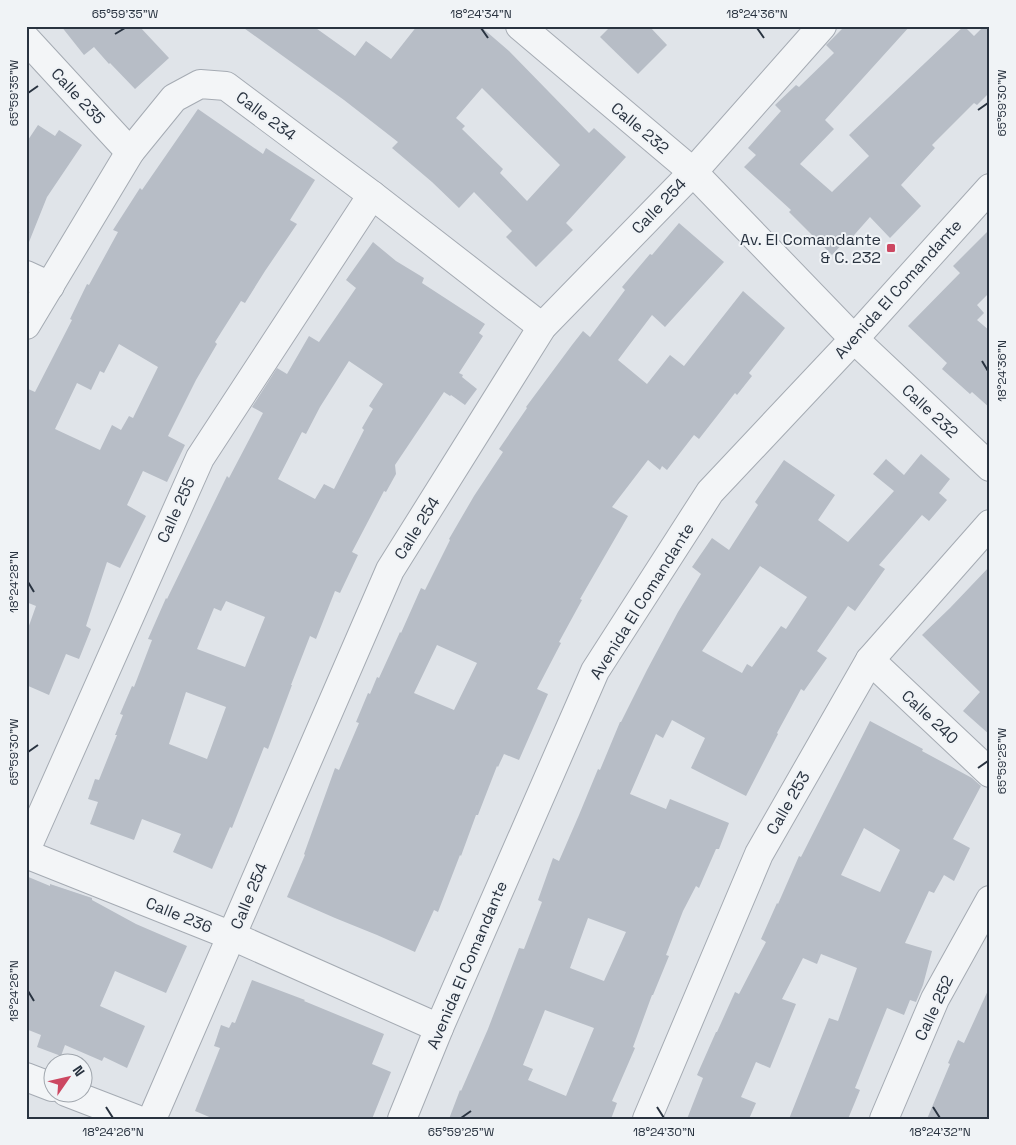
<svg xmlns="http://www.w3.org/2000/svg" width="1016" height="1145" viewBox="0 0 1016 1145" font-family="'Space Grotesk',sans-serif">
  <style>
    .building { fill: #b7bdc6; fill-rule: evenodd }
    .lines { fill: none; stroke-linecap: round; stroke-linejoin: round }
    .minor-casing { stroke: #a5abb3; stroke-width: 30 }
    .tertiary-casing { stroke: #a5abb3; stroke-width: 30 }
    .minor { stroke: #f3f5f7; stroke-width: 28 }
    .tertiary { stroke: #f3f5f7; stroke-width: 28 }
    .ticks { fill: none; stroke: #293340; stroke-width: 2 }
    .poi-dot { fill: #cc4761; stroke: #f0f3f6; stroke-width: 2 }
    .labels { text-anchor: middle; dominant-baseline: central; stroke-width: 4; stroke-linejoin: round; paint-order: stroke }
    .street-label { font-size: 16px; fill: #293340; stroke: #f0f3f6 }
    .poi-label { font-size: 16px; fill: #293340; stroke: #f0f3f6; text-anchor: end }
    .neatline { fill: none; stroke: #293340; stroke-width: 2 }
    .ticks-label { font-size: 12px; text-anchor: middle; fill: #293340 }
  </style>
  <rect width="100%" height="100%" fill="#e0e4e9"/>
  <g class="building">
    <polygon points="61,26 139,26 169,58 135,89 110,63 109,64 94,47 84,55"/>
    <path d="M241 26H313L355 56 366 41 391 59 417 26H480L509 51 589 133 594 128 626 157 566 223 573 230 536 267 506 237 512 231 474 192 459 208 432 182 392 148 398 142 344 100ZM482 88 560 165 527 201 500 173 503 169 462 129 465 126 456 118Z"/>
    <polygon points="611,26 649,26 667,45 638,74 600,37"/>
    <polygon points="845,26 910,26 825,120 834,129 800,164 832,192 869,156 849,135 964,26 974,36 984,26 990,26 990,92 977,105 974,103 932,145 935,148 901,185 921,206 890,238 870,217 848,242 846,240 832,255 789,212 791,210 744,167 756,155 748,148 781,111 775,105 796,85 799,87 834,53 826,45"/>
    <path d="M198 109 263 154 266 148 315 180 290 220 297 224 265 271 245 303 241 301 215 342 217 344 196 380 168 436 185 445 167 482 143 471 127 505 146 516 120 568 107 562 86 626 91 629 79 659 66 654 49 695 26 685V634L36 606 26 602V388L35 392 72 320 70 319 87 284 89 285 118 232 113 230 140 188 142 190ZM119 344 158 367 133 418 129 416 121 430 112 425 100 450 55 429 77 383 91 390 100 371 104 373Z"/>
    <polygon points="38,125 55,136 59,130 82,145 47,197 27,247 26,246 26,143"/>
    <path d="M679 223 724 262 665 327 652 315 618 360 647 384 670 355 684 366 743 291 785 328 749 373 752 376 737 395 735 393 699 439 694 435 667 470 662 466 660 470 648 460 612 507 628 516 580 599 582 600 559 642 561 643 537 689 548 694 519 760 504 754 498 767 497 766 478 815H476L461 856 460 855 438 912 434 910 415 952 377 935 335 918 287 897 305 855 304 854 335 768 339 770 359 723 356 722 368 693 370 694 377 677 379 678 400 632 401 633 421 588 425 590 450 540 449 539 474 496 503 452 499 449 527 408 526 407 572 345 583 331 590 337 625 290 622 287 650 254 652 255ZM437 645 477 663 454 710 414 693Z"/>
    <polygon points="990,229 990,292 977,305 984,313 977,320 990,331 990,408 972,392 970,394 942,369 947,363 908,326 960,273 953,266"/>
    <path d="M373 242 396 261 424 278 422 283 485 324 479 333 483 336 459 373 463 375 462 377 477 389 465 405 451 395 450 396 444 392 395 465 396 474 386 492 384 491 352 552 358 555 340 593 335 591 316 639 310 636 291 685H292L268 749 264 747 232 828 230 827 212 869 173 852 181 834 142 819 134 840 90 824 98 802 88 799 95 779 99 780 117 735H115L123 715 120 714 132 686 134 687 152 640 148 639 166 598 167 599 227 476 229 478 263 413 252 407 277 368 287 374 309 336 319 342 356 288 346 280ZM349 361 383 384 369 406 373 409 362 428 364 430 334 489 324 484 315 499 278 479 302 432 306 434 320 407ZM226 601 265 617 245 667 197 649 214 608 221 611ZM186 692 226 707 207 759 169 744Z"/>
    <path d="M921 454 950 479 939 493 947 500 929 521 922 515 879 565 885 569 855 611 848 606 817 651 827 658 804 691 801 689 777 733 778 734 746 796 691 768 705 738 672 720 663 738 656 734 630 794 666 809 670 799 729 823 719 849H716L699 888 696 886 683 911 666 955 669 956 653 995H652L633 1047 635 1048 612 1101 617 1103 611 1119H449L460 1090 461 1091 488 1029 519 948 524 949 542 902 538 900 553 858 559 861 579 815 598 769 600 770 620 722H621L647 670 678 612 701 574 692 567 712 538 729 550 758 505 755 502 784 460 835 495 818 520 848 542 894 491 873 474 886 459 904 475ZM760 566 807 597 786 629 781 626 752 667 747 664 742 673 702 651ZM588 918 626 932 604 981 570 968ZM545 1010 594 1028 566 1096 528 1080 533 1069 523 1065Z"/>
    <polygon points="990,566 990,735 963,711 980,692 922,635 950,608"/>
    <path d="M870 721 923 749 922 751 972 778 981 786 953 839 970 848 954 881 944 875 934 893 929 891 905 943 932 951 923 985 916 1002 910 1000 904 1015 887 1008 855 1088 860 1090 848 1119H789L829 1018 838 1021 857 968 821 954 817 964 803 958 782 999 796 1004 770 1068 756 1062 741 1097 756 1103 749 1119H687L703 1078 697 1075 716 1032H717L735 992 739 994 766 942 761 939 777 903 778 904 799 856 801 857ZM864 828 900 850 880 892 841 875Z"/>
    <polygon points="26,876 50,886 50,884 92,898 92,900 136,924 187,946 166,993 115,971 100,1006 145,1026 127,1068 104,1057 102,1061 65,1045 61,1056 37,1047 41,1035 26,1029"/>
    <polygon points="252,980 305,1000 304,1001 384,1034 372,1064 391,1072 372,1119 214,1119 195,1111 220,1048 214,1046 221,1025 229,1028 232,1022 235,1023"/>
    <polygon points="990,986 990,1119 927,1119 950,1064 948,1063 958,1040 964,1043"/>
  </g>
  <g class="lines">
    <defs>
      <g id="minor">
        <polyline points="520,26 693,172 854,339 990,467"/>
        <polyline points="26,39 130,152"/>
        <polyline points="26,275 50,286"/>
        <polyline points="26,325 130,152 174,98 200,84 226,86 372,195 542,327"/>
        <polyline points="870,660 990,773"/>
        <polyline points="26,850 200,458 372,195"/>
        <polyline points="26,854 232,936 439,1028"/>
        <polyline points="26,1077 52,1087"/>
        <polyline points="66,1092 136,1119"/>
        <polyline points="152,1119 390,570 542,327 693,172 822,26"/>
        <polyline points="647,1119 759,854 870,660 990,524"/>
        <polyline points="884,1119 935,999 990,900"/>
      </g>
      <polyline id="tertiary" points="402,1119 439,1028 595,671 710,492 854,339 990,188"/>
    </defs>
    <use href="#minor" class="minor-casing"/>
    <use href="#tertiary" class="tertiary-casing"/>
    <use href="#minor" class="minor"/>
    <use href="#tertiary" class="tertiary"/>
  </g>
  <path class="ticks" d="M481 28 488 38M757 28 764 38M115 34 125 28M28 93 38 86M978 110 988 103M982 361 988 371M28 582 34 592M28 752 38 745M978 768 988 761M28 991 34 1001M106 1107 113 1118M657 1107 664 1118M933 1107 940 1118M461 1118 471 1111"/>
  <rect class="poi-dot" x="886" y="243" width="10" height="10" rx="2.5"/>
  <g class="labels">
    <g class="street-label">
      <text transform="translate(78 96) rotate(47)">Calle 235</text>
      <text transform="translate(266 116) rotate(37)">Calle 234</text>
      <text transform="translate(640 128) rotate(40)">Calle 232</text>
      <text transform="translate(659 206) rotate(-46)">Calle 254</text>
      <text transform="translate(898 289) rotate(-48)">Avenida El Comandante</text>
      <text transform="translate(930 411) rotate(43)">Calle 232</text>
      <text transform="translate(176 510) rotate(-66)">Calle 255</text>
      <text transform="translate(417 528) rotate(-58)">Calle 254</text>
      <text transform="translate(642 601) rotate(-58)">Avenida El Comandante</text>
      <text transform="translate(930 717) rotate(43)">Calle 240</text>
      <text transform="translate(788 803) rotate(-60)">Calle 253</text>
      <text transform="translate(249 896) rotate(-67)">Calle 254</text>
      <text transform="translate(179 915) rotate(22)">Calle 236</text>
      <text transform="translate(467 965) rotate(-67)">Avenida El Comandante</text>
      <text transform="translate(934 1008) rotate(-65)">Calle 252</text>
    </g>
    <g class="poi-label">
      <text x="881" y="239">Av. El Comandante<tspan x="881" dy="18">&amp; C. 232</tspan></text>
    </g>
  </g>
  <rect width="1016" height="1145" fill="none" stroke="#f0f3f6" stroke-width="55"/>
  <g transform="translate(68 1078) rotate(56)"><circle r="24" fill="#f0f3f6" stroke="#a0a6ad"/>
  <path d="M0-4L9 19L0 12L-9 19Z" fill="#cc4761"/>
  <text y="-8" font-size="14" font-weight="bold" text-anchor="middle" fill="#293340">N</text>
  </g>
  <rect x="28" y="28" width="960" height="1090" class="neatline"/>
  <g class="ticks-label">
    <text x="125" y="18">65°59'35"W</text>
    <text x="481" y="18">18°24'34"N</text>
    <text x="757" y="18">18°24'36"N</text>
    <text transform="translate(14 93) rotate(-90)" y="4">65°59'35"W</text>
    <text transform="translate(1002 103) rotate(-90)" y="4">65°59'30"W</text>
    <text transform="translate(1002 371) rotate(-90)" y="4">18°24'36"N</text>
    <text transform="translate(14 582) rotate(-90)" y="4">18°24'28"N</text>
    <text transform="translate(14 752) rotate(-90)" y="4">65°59'30"W</text>
    <text transform="translate(1002 761) rotate(-90)" y="4">65°59'25"W</text>
    <text transform="translate(14 991) rotate(-90)" y="4">18°24'26"N</text>
    <text x="113" y="1136">18°24'26"N</text>
    <text x="461" y="1136">65°59'25"W</text>
    <text x="664" y="1136">18°24'30"N</text>
    <text x="940" y="1136">18°24'32"N</text>
  </g>
</svg>
